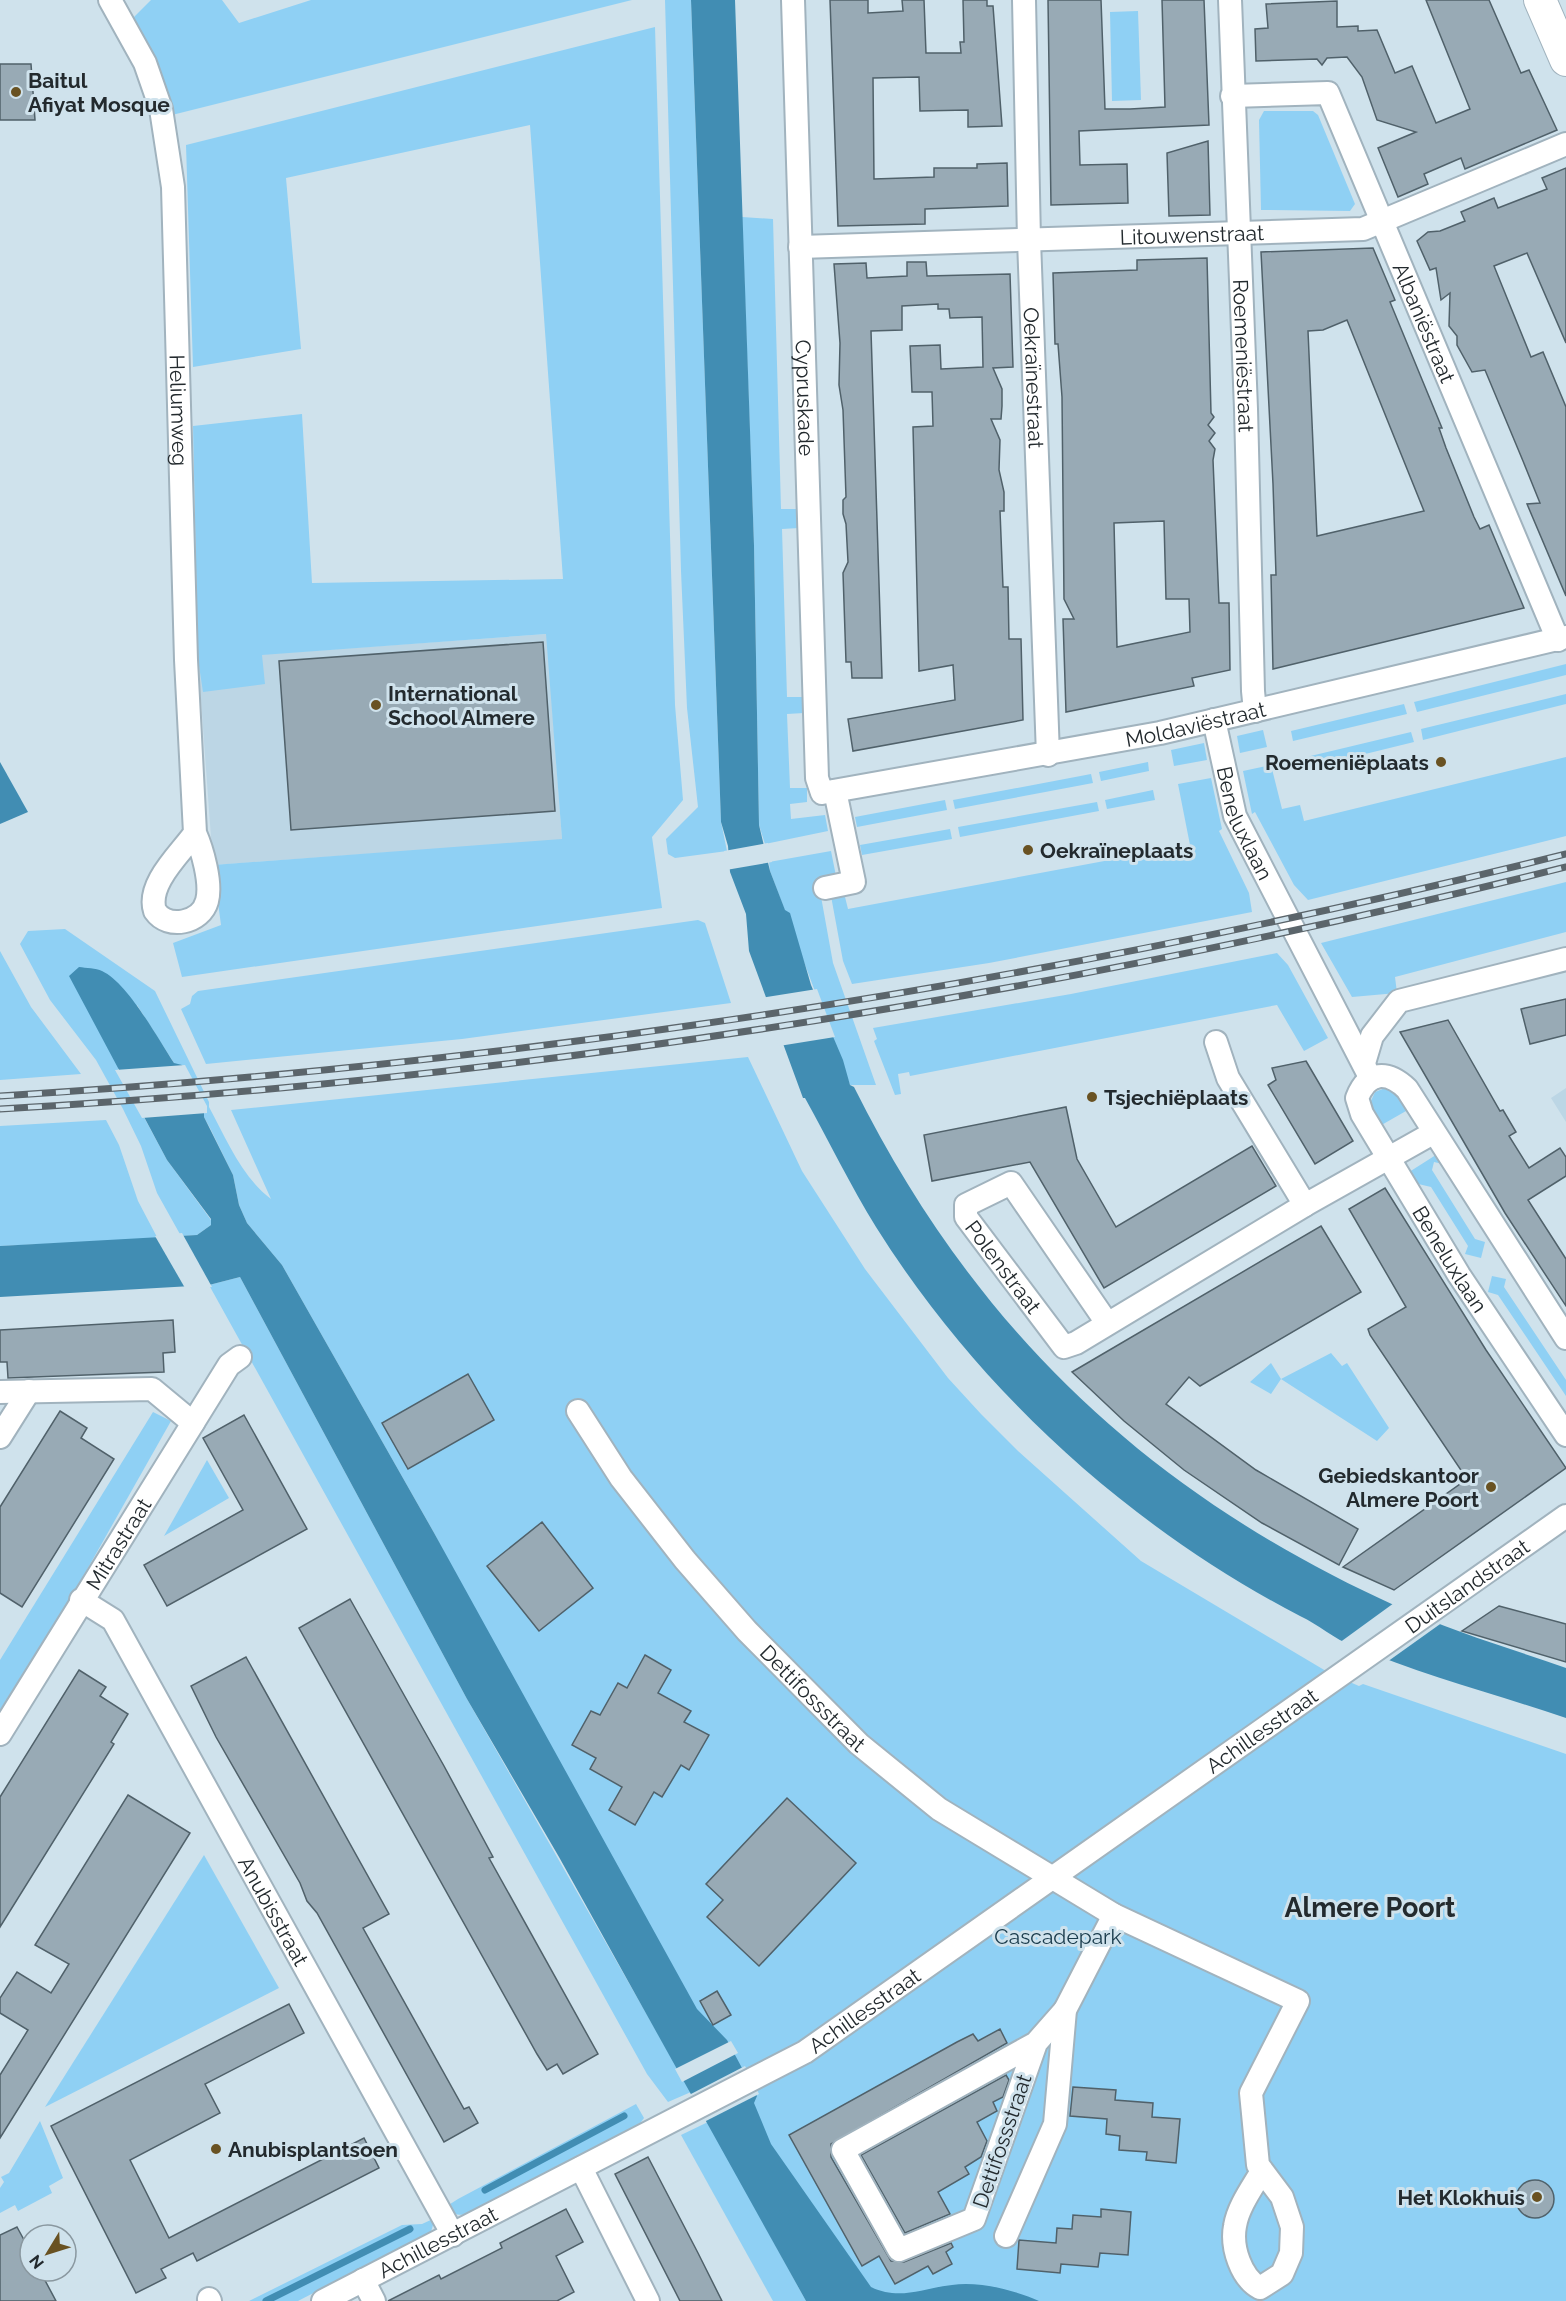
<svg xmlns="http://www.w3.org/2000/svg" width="1566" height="2301" viewBox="0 0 1566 2301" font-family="Raleway,sans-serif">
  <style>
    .built { fill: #bcd6e5 }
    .green { fill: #8fd0f4 }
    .water { fill: #418db3 }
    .pier { fill: #cfe2ec }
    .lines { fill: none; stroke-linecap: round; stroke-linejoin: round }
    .stream { stroke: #418db3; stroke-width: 7 }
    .building { fill: #98aab5; stroke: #50616a; stroke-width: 1.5; fill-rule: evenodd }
    .street-casing { stroke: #a1b3be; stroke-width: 26 }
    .secondary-casing { stroke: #a1b3be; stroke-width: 34 }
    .street { stroke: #fff; stroke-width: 22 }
    .secondary { stroke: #fff; stroke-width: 32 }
    .rail-casing { stroke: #5b656b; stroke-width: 7 }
    .rail { stroke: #cfe2ec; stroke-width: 4.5; stroke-dasharray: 14; stroke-linecap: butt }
    .poi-dot { fill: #695222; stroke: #cfe2ec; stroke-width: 2 }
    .labels { text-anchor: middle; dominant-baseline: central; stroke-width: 6; stroke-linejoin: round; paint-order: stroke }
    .poi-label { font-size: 21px; font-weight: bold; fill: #232a2e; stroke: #cfe2ec; text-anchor: start }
    .street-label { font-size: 21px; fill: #232a2e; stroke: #cfe2ec }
    .park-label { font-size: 21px; fill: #183a4b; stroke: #cfe2ec }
    .district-label { font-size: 27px; font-weight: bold; fill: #232a2e; stroke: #cfe2ec }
  </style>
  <rect width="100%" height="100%" fill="#cfe2ec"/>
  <g class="built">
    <polygon points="547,634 562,840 213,865 198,659"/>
    <polygon points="1566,1088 1566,1122 1551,1098"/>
  </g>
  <g class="green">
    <polygon points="151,0 222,0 239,23 311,0 632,0 172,115 146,41 133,18"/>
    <polygon points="665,0 691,0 721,822 727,851 675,858 668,854 666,839 698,807 687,708 681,571"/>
    <polygon points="1138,11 1141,100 1112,101 1110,12"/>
    <polygon points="655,27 675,705 683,800 652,837 662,908 182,977 173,943 221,925 213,865 562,839 546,634 262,655 265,684 203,692 198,659 193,426 302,414 312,583 563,579 530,125 286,178 301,349 193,367 186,145"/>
    <polygon points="1264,111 1313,111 1318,115 1355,204 1350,211 1261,210 1259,120"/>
    <polygon points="742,217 773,219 781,509 798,509 799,528 782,529 787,697 804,697 804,713 787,714 790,788 807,788 807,802 790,804 791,819 825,815 828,831 765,844 759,825 754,545"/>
    <polygon points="1566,664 1566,675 1417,712 1414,702"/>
    <polygon points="1566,694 1566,704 1423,740 1421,729"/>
    <polygon points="1404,704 1407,714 1293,741 1291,731"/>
    <polygon points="1263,730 1267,747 1240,753 1237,736"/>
    <polygon points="1411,732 1414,742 1300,770 1298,759"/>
    <polygon points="1204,743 1207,760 1174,766 1171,750"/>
    <polygon points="1566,757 1566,836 1308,900 1294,885 1255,812 1252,814 1243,771 1271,765 1282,809 1300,805 1304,821"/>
    <polygon points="1148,762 1149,771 1101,781 1099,772"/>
    <polygon points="1091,774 1093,783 955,809 953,800"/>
    <polygon points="1211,778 1222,829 1219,831 1249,893 1252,912 989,963 852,984 843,961 831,896 844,893 848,909 1190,845 1178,784"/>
    <polygon points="1153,790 1155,800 1107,809 1105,800"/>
    <polygon points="945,800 947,810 857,827 855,817"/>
    <polygon points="1097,802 1099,811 960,837 958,827"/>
    <polygon points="950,829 952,839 862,855 860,845"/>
    <polygon points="831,851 836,876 818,880 833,963 876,1085 850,1085 770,871 769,862"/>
    <polygon points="1566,882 1566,932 1395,977 1397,993 1352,997 1321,943"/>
    <polygon points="698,920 705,923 731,1003 462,1039 206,1064 181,1009 190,1004 192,996 198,991"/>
    <path d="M65 929 155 991 209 1102V1107C227 1140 241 1176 271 1199L231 1110 748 1057 802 1171 865 1269 948 1378 981 1414 1018 1451 1141 1561 1331 1674 1359 1686 1363 1684 1566 1754V2301H847L680 2003 433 1531 282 1265 247 1223 239 1205 233 1175 210 1128 174 1063 137 1005 118 1069 167 1160 211 1220V1225L197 1235 181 1236 157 1193 141 1146 123 1109 96 1060 50 1000 20 944 28 931Z"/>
    <polygon points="0,951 31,1007 81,1074 0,1080"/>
    <polygon points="1277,953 1288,965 1328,1038 1304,1051 1277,1005 910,1076 909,1072 898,1074 901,1094 895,1095 874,1041 877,1039 873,1028 1071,994"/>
    <polygon points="1390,1086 1413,1107 1378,1127 1370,1103 1375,1092"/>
    <polygon points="106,1120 119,1145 138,1201 158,1239 0,1246 0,1126"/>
    <polygon points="1439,1153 1447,1165 1434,1162 1432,1170 1475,1239 1485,1242 1481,1258 1465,1254 1468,1246 1431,1187 1410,1182 1406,1174"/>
    <polygon points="1492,1276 1506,1279 1504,1287 1566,1380 1566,1396 1498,1295 1488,1292"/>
    <polygon points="240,1277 467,1699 691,2092 668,2102 647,2074 209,1285"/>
    <polygon points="1331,1353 1342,1366 1347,1363 1389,1428 1377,1441 1281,1379 1271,1394 1250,1382 1271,1363 1281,1379"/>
    <polygon points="153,1412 171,1421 80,1582 0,1710 0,1660"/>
    <polygon points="207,1460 229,1498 164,1536"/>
    <polygon points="204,1855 279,1988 45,2107"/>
    <path d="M636 2104 644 2118 636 2129 468 2214C460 2216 452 2215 447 2206L458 2199Z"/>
    <polygon points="40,2121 63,2178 49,2186 52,2193 18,2211 15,2205 0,2213 0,2188 4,2182 1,2177 9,2173"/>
    <polygon points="708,2122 806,2301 773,2301 681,2135"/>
    <polygon points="435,2218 431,2232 298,2301 249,2301 402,2225 422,2224"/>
  </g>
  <g class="water">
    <path d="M691 0H735L754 545 759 825 770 871 785 910 790 913 811 985 843 1060 850 1085 854 1087C975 1330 1149 1494 1396 1606 1451 1631 1509 1648 1566 1668V1718C1495 1694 1422 1675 1353 1646 1334 1639 1319 1625 1300 1616 1129 1527 979 1391 876 1227 850 1185 829 1141 805 1098H803L749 951 746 914 730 872 728 846 721 822Z"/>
    <polygon points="0,762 28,812 0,824"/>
    <path d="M79 967C86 968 96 968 102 971 128 983 158 1039 174 1063L182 1065 204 1108V1117L233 1175 239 1205 247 1223 282 1265 433 1531 697 2009 727 2040 757 2096 754 2103 771 2144 871 2287C900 2301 923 2288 952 2285 978 2281 1015 2290 1039 2301H806L559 1857 467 1699 240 1277 209 1285 0 1297V1246L197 1235 211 1225V1219L167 1160 69 976Z"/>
  </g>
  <g class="pier">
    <polygon points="768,843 772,862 726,870 724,851"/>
    <polygon points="817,989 835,1037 779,1046 761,998"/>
    <polygon points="185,1065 207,1106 207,1113 142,1118 115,1070"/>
    <polygon points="182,1233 212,1287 185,1288 155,1236"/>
    <polygon points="1394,1603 1443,1622 1387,1662 1339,1643"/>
    <polygon points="731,2041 738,2053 682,2082 675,2069"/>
    <polygon points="745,2066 759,2094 704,2122 689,2095"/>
  </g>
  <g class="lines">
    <g class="stream">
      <polyline points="485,2190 624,2116"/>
      <polyline points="266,2301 410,2229"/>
    </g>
  </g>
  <g class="building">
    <polygon points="830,0 868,0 868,13 903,11 902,0 924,0 926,53 961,53 960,42 964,42 963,0 987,0 987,6 993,6 1002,126 968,127 968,110 920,111 919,77 873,78 874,179 934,177 934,168 977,168 977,164 1007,163 1008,206 925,209 925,224 838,226"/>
    <polygon points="1048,0 1101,0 1105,109 1130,109 1165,107 1162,0 1204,0 1209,125 1079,131 1080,165 1127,164 1128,203 1051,205"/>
    <polygon points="1426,0 1489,0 1521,73 1529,70 1557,130 1465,169 1461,158 1424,174 1428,184 1398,197 1378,148 1416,132 1377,120 1362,77 1347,57 1327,58 1322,65 1317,59 1256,61 1255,29 1268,28 1266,4 1337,1 1337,27 1358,26 1358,31 1377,30 1395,73 1412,66 1436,123 1470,109"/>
    <polygon points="0,64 31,64 35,120 0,120"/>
    <polygon points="1208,141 1210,215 1169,216 1167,153"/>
    <polygon points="1566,168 1566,343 1527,253 1494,266 1531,357 1543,352 1566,407 1566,596 1527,504 1540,503 1523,461 1485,370 1472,372 1457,345 1457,336 1449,326 1450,293 1441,300 1436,268 1430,270 1417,241 1428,232 1440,231 1465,221 1461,212 1494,198 1498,208 1547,189 1542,178"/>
    <path d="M1373 248 1395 300 1390 302 1442 428H1439L1446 448 1474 517 1480 529 1489 525 1524 608 1273 669 1271 575H1276L1273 484 1261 252ZM1347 320 1424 511 1317 536 1308 331 1323 330Z"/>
    <path d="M1207 258 1211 413 1214 417 1208 425 1215 433 1209 441 1215 449 1213 460 1219 603H1229L1230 670 1192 678 1194 686 1066 712 1063 619H1074L1064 599 1062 397 1058 344H1055L1053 273 1137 270V260ZM1164 521 1166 599H1189L1190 632 1117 647 1114 523Z"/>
    <polygon points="907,262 926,262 927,276 1010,274 1013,367 993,368 1002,389 1002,406 1001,419 991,419 1000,440 999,470 1004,492 1004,511 1000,511 1003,587 1008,587 1009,639 1021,639 1023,720 853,751 848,719 955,700 953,665 919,671 913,427 933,426 932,392 912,392 910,346 940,345 941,369 983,367 982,317 950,318 949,309 938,309 938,304 902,306 902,330 871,331 882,678 852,678 851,662 846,662 843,573 848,562 846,524 843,514 843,500 846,497 843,410 839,385 840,343 834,264 866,263 867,278 907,276"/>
    <polygon points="543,642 555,811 291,830 279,661"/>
    <polygon points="1566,999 1566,1035 1530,1044 1521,1009"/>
    <polygon points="1448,1020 1500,1111 1503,1110 1516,1132 1509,1136 1529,1168 1560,1148 1566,1157 1566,1176 1528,1200 1566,1259 1566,1306 1505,1213 1400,1032"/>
    <polygon points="1306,1061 1353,1141 1315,1164 1268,1085 1276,1080 1272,1068"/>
    <polygon points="1066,1107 1077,1159 1116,1227 1252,1146 1276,1186 1104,1288 1030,1162 932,1181 924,1135"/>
    <polygon points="1385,1188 1486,1350 1566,1468 1394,1590 1343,1567 1467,1479 1370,1335 1368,1329 1406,1307 1349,1209"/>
    <polygon points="1321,1226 1361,1292 1200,1386 1189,1377 1166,1404 1256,1470 1358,1529 1339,1565 1262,1523 1184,1470 1124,1421 1072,1372"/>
    <polygon points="173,1320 175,1352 163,1353 164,1372 8,1378 7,1362 0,1362 0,1330"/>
    <polygon points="468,1374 494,1420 408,1469 382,1423"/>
    <polygon points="60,1411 87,1428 81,1438 114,1459 22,1607 0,1593 0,1507"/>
    <polygon points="244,1415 307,1529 167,1606 144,1565 243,1510 203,1438"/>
    <polygon points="542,1522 593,1588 539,1631 487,1566"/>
    <polygon points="350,1599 444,1766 493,1857 489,1858 598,2054 563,2074 557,2064 547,2070 537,2054 299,1628"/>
    <polygon points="1499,1606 1566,1624 1566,1662 1462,1631"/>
    <polygon points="645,1655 671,1670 658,1693 691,1711 684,1722 709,1735 689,1770 681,1765 662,1797 654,1792 635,1825 609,1810 622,1787 590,1769 596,1758 572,1745 591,1711 600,1715 618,1683 627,1688"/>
    <polygon points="246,1657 389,1914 363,1928 464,2109 469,2107 478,2123 444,2142 317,1913 307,1901 300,1883 216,1737 191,1686"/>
    <polygon points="79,1670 106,1687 100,1696 128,1714 111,1742 114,1744 0,1927 0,1797"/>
    <polygon points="128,1795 190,1833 0,2138 0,2075 28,2030 0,2013 0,1998 17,1972 51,1993 69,1964 35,1945"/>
    <polygon points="787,1798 856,1863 759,1966 707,1917 723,1900 706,1884"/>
    <polygon points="717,1991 731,2015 713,2025 700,2001"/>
    <polygon points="289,2004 304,2033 205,2084 220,2113 130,2160 169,2238 364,2138 379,2168 197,2261 193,2253 161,2269 166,2278 136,2293 51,2126"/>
    <polygon points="1000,2029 1007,2043 831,2144 831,2157 891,2261 904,2262 951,2243 953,2247 946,2252 952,2264 933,2274 928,2266 895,2284 879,2256 862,2266 789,2135 957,2042 973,2034 978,2041"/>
    <polygon points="1006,2075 1009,2080 1003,2097 993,2102 997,2111 977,2122 987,2141 981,2157 965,2167 969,2174 938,2192 950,2214 905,2233 861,2155"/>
    <polygon points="1073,2087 1116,2090 1115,2100 1153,2103 1152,2117 1180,2119 1176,2163 1146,2160 1147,2152 1119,2150 1120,2136 1106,2134 1107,2119 1070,2116"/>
    <polygon points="648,2157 698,2253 722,2301 680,2301 615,2174"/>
    <circle cx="1535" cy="2199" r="19"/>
    <polygon points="566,2209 583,2242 556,2256 574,2292 557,2301 388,2301 439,2275 441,2279 502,2248 500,2243"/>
    <polygon points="1101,2209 1131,2212 1128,2255 1100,2253 1098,2267 1061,2264 1060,2273 1017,2269 1019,2240 1056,2243 1057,2228 1072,2229 1073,2215 1101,2217"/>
    <polygon points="17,2227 30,2251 30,2271 40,2271 56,2301 0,2301 0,2235"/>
  </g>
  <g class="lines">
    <defs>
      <g id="street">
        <path id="s1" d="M110 0 145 63 161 109 173 187 186 660 195 833C202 849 212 883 207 901 201 923 168 930 155 911 146 884 181 853 195 833"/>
        <path id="s2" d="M793 0 817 778 822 793 1160 733 1566 637"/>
        <path id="s3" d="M1024 0 1029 240 1048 755"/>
        <path id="s4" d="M1230 0 1246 409 1253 691 1255 711"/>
        <path id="s5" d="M1232 96 1328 93 1558 640"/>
        <path id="s6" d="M800 247 1363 229 1566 144"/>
        <path id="s7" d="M1214 720 1235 816 1371 1079"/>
        <polyline points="825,888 854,882 835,791"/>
        <polyline points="1216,1042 1228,1078 1305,1205"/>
        <polyline points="1364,1063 1372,1036 1399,1001 1566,959"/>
        <path id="s8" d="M1107 1323 1011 1183 966 1205V1217L1064 1347 1076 1343 1305 1205 1433 1133"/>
        <path id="s9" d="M1566 1338 1407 1089C1388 1071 1368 1070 1357 1098L1362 1114 1459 1275 1566 1435"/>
        <polyline points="0,1392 152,1389 193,1423"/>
        <path id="s10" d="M578 1411 621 1478 685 1560 747 1631 859 1744 939 1809 1114 1915 1298 2001 1251 2093 1258 2165 1282 2197 1292 2227 1291 2253 1282 2274 1260 2288C1241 2278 1231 2247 1235 2226 1238 2207 1252 2188 1262 2171"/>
        <polyline points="0,1437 29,1391"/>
        <path id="s11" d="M81 1600 113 1620 453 2235"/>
        <path id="s12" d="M0 1734 229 1365 240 1357"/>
        <polyline points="1036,2043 974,2219 899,2250 843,2150 1036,2043 1065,2010"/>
        <polyline points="581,2168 648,2301"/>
        <polyline points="1006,2236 1055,2124 1065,2010 1114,1915"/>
        <polyline points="363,2280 374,2301"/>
        <polyline points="209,2299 210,2301"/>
        <path id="s13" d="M323 2301 805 2052 1566 1516"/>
      </g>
      <polyline id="secondary" points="1540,0 1566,60"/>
    </defs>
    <use href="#street" class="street-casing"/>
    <use href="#secondary" class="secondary-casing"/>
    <use href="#street" class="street"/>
    <use href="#secondary" class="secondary"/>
    <defs>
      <g id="rail">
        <path d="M0 1096C529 1064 1052 982 1566 854"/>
        <path d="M0 1109C529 1079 1053 995 1566 867"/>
      </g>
    </defs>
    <use href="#rail" class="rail-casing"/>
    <use href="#rail" class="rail"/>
  </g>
  <g class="poi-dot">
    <circle cx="16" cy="92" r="6"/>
    <circle cx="376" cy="705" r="6"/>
    <circle cx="1441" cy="762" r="6"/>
    <circle cx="1028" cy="850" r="6"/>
    <circle cx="1092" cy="1097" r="6"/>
    <circle cx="1491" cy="1487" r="6"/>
    <circle cx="216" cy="2149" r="6"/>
    <circle cx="1537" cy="2197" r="6"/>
  </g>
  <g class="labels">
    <g class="poi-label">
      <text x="28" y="80">Baitul<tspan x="28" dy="24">Afiyat Mosque</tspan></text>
      <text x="388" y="693">International<tspan x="388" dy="24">School Almere</tspan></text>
      <text x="1429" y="762" text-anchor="end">Roemeniëplaats</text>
      <text x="1040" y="850">Oekraïneplaats</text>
      <text x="1104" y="1097">Tsjechiëplaats</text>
      <text x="1479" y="1475" text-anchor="end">Gebiedskantoor<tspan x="1479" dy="24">Almere Poort</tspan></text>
      <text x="228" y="2149">Anubisplantsoen</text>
      <text x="1525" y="2197" text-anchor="end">Het Klokhuis</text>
    </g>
    <g class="street-label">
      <text stroke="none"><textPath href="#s6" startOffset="392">Litouwenstraat</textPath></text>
      <text stroke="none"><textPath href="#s5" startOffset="345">Albaniëstraat</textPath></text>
      <text stroke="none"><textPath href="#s4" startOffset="356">Roemeniëstraat</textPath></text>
      <text stroke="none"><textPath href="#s3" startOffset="378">Oekraïnestraat</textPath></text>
      <text stroke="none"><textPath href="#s2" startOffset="398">Cypruskade</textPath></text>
      <text stroke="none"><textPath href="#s1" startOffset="423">Heliumweg</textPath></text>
      <text stroke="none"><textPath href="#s2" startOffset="1174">Moldaviëstraat</textPath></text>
      <text stroke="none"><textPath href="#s7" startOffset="108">Beneluxlaan</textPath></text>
      <text stroke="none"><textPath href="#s9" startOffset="546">Beneluxlaan</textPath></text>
      <text stroke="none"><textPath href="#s8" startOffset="294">Polenstraat</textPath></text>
      <text stroke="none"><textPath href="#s12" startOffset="224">Mitrastraat</textPath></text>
      <text stroke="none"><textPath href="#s13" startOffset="1352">Duitslandstraat</textPath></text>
      <text stroke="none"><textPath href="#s10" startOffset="372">Dettifossstraat</textPath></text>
      <text stroke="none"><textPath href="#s13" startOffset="1101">Achillesstraat</textPath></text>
      <text stroke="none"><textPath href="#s11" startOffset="370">Anubisstraat</textPath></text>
      <text stroke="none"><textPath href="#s13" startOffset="615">Achillesstraat</textPath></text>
      <text transform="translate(1002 2141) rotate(-71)">Dettifossstraat</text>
      <text stroke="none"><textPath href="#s13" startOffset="129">Achillesstraat</textPath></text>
    </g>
    <g class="park-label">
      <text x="1058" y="1936">Cascadepark</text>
    </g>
    <g class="district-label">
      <text x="1370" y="1907">Almere Poort</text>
    </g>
  </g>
  <g transform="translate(48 2253) rotate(232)"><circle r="28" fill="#cfe2ec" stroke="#8a98a0" stroke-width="1.5"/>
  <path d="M0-4.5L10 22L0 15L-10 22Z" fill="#695222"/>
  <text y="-9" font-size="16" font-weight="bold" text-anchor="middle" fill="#232a2e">N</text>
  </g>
</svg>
